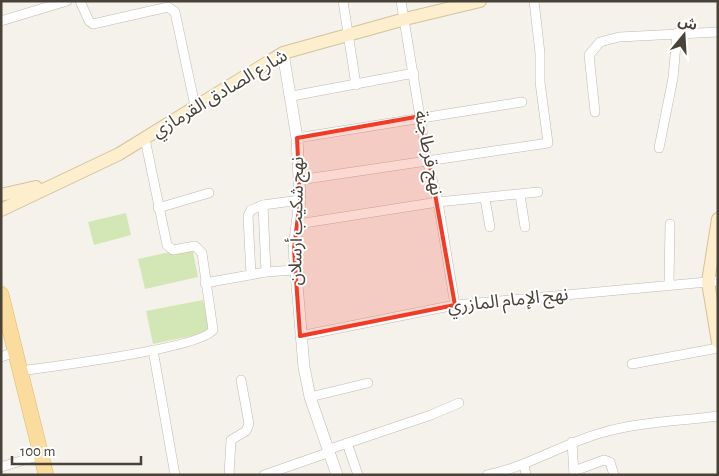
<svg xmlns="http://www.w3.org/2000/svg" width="719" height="476" viewBox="0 0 719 476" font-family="'Alegreya Sans','Noto Sans Arabic',sans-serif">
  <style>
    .green { fill: #d3e7b6 }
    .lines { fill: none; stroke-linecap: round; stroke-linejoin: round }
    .minor-casing { stroke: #c0b9ad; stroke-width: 10 }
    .tertiary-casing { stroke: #c0b9ad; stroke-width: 12 }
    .secondary-casing { stroke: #d3c29c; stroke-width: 14 }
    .primary-casing { stroke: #e0b96e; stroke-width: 16 }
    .minor { stroke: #fff; stroke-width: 9 }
    .tertiary { stroke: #fff; stroke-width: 11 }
    .secondary { stroke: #fdefcd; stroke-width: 12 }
    .primary { stroke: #fadc9e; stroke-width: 15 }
    .marked { fill: #f23b25; fill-opacity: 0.2; stroke: #f23b25; stroke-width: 4; stroke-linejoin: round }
    .labels { text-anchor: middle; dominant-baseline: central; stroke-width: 4; stroke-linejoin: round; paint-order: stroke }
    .street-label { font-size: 18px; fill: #494239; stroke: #fff }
  </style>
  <rect width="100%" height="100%" fill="#f5f1eb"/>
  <g class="green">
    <polygon points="126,213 131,235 94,245 88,222"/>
    <polygon points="192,247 198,277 145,289 138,259"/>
    <polygon points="203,300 210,332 153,344 146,311"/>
  </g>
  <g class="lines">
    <defs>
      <g id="minor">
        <polyline points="80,1 89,21 93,24 168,7 175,12 195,106"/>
        <polyline points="343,1 356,85"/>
        <polyline points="401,1 427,160 438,202 455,305"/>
        <polyline points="1,21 67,1"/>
        <polyline points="292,96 414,73"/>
        <polyline points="595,112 589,55 600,42 619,37 718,32"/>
        <polyline points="297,138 522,102"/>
        <polyline points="659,148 673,78 677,33"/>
        <polyline points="299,180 548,143 540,82 540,53 534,1"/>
        <polyline points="520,195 525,227"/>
        <polyline points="485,199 490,227"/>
        <polyline points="263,205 266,272"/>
        <polyline points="158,208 209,193"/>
        <polyline points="298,224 438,202 538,192"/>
        <polyline points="251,275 248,216 251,210 263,205 300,200"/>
        <polyline points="205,283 266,272 294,270"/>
        <polyline points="669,284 670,224"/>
        <polyline points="300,336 455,305 718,281"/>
        <polyline points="153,350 175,475"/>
        <polyline points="1,357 15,352"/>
        <polyline points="632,364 718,348"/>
        <path d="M20 371C49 367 202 348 213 330L202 253 195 246 173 250 167 245 145 139"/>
        <polyline points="310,397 368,383"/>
        <polyline points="572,442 574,474"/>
        <polyline points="347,443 358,475"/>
        <polyline points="330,449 431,415 459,403"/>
        <polyline points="524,464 526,475"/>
        <polyline points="1,467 41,455"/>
        <polyline points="574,471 604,460 610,462 614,475"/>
        <polyline points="229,475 231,440 246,431 249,424 241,380"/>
        <polyline points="264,475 330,452"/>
        <path d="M487 475C527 467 562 444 601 433 637 422 680 421 718 416"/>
      </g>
      <polyline id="tertiary" points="283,53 297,138 300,200 294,249 304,367 310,397 337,475"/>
      <g id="secondary">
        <polyline points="1,195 36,187"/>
        <polyline points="1,210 119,154 283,53 405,19 480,1"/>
        <polyline points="718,219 708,282 718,342"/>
      </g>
      <polyline id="primary" points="1,294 46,475"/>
    </defs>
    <use href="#minor" class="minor-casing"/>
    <use href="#tertiary" class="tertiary-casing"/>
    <use href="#secondary" class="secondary-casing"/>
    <use href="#primary" class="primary-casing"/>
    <use href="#minor" class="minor"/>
    <use href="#tertiary" class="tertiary"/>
    <use href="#secondary" class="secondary"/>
    <use href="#primary" class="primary"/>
  </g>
  <path class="marked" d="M421 116 455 305 300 336 294 249 300 200 297 138Z"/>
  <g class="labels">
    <g class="street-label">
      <text transform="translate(220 94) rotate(-31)">شارع الصادق القرمازي</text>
      <text transform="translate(428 153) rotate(79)">نهج قرطاجنة</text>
      <text transform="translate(297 221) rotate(-89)">نهج شكيب أرسلان</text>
      <text transform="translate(508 301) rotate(-6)">نهج الإمام المازري</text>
    </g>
  </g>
  <rect width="719" height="476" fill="none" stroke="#494239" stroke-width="5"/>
  <g transform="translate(684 35) rotate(18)" stroke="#ffffff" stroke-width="4" paint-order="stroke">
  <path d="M0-4L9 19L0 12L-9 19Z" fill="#494239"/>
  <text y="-8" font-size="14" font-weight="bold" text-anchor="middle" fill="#494239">ش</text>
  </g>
  <path d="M12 456v8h129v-8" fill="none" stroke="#494239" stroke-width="2.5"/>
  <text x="20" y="456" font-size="15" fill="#494239" stroke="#ffffff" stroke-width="4" paint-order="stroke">100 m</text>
</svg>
